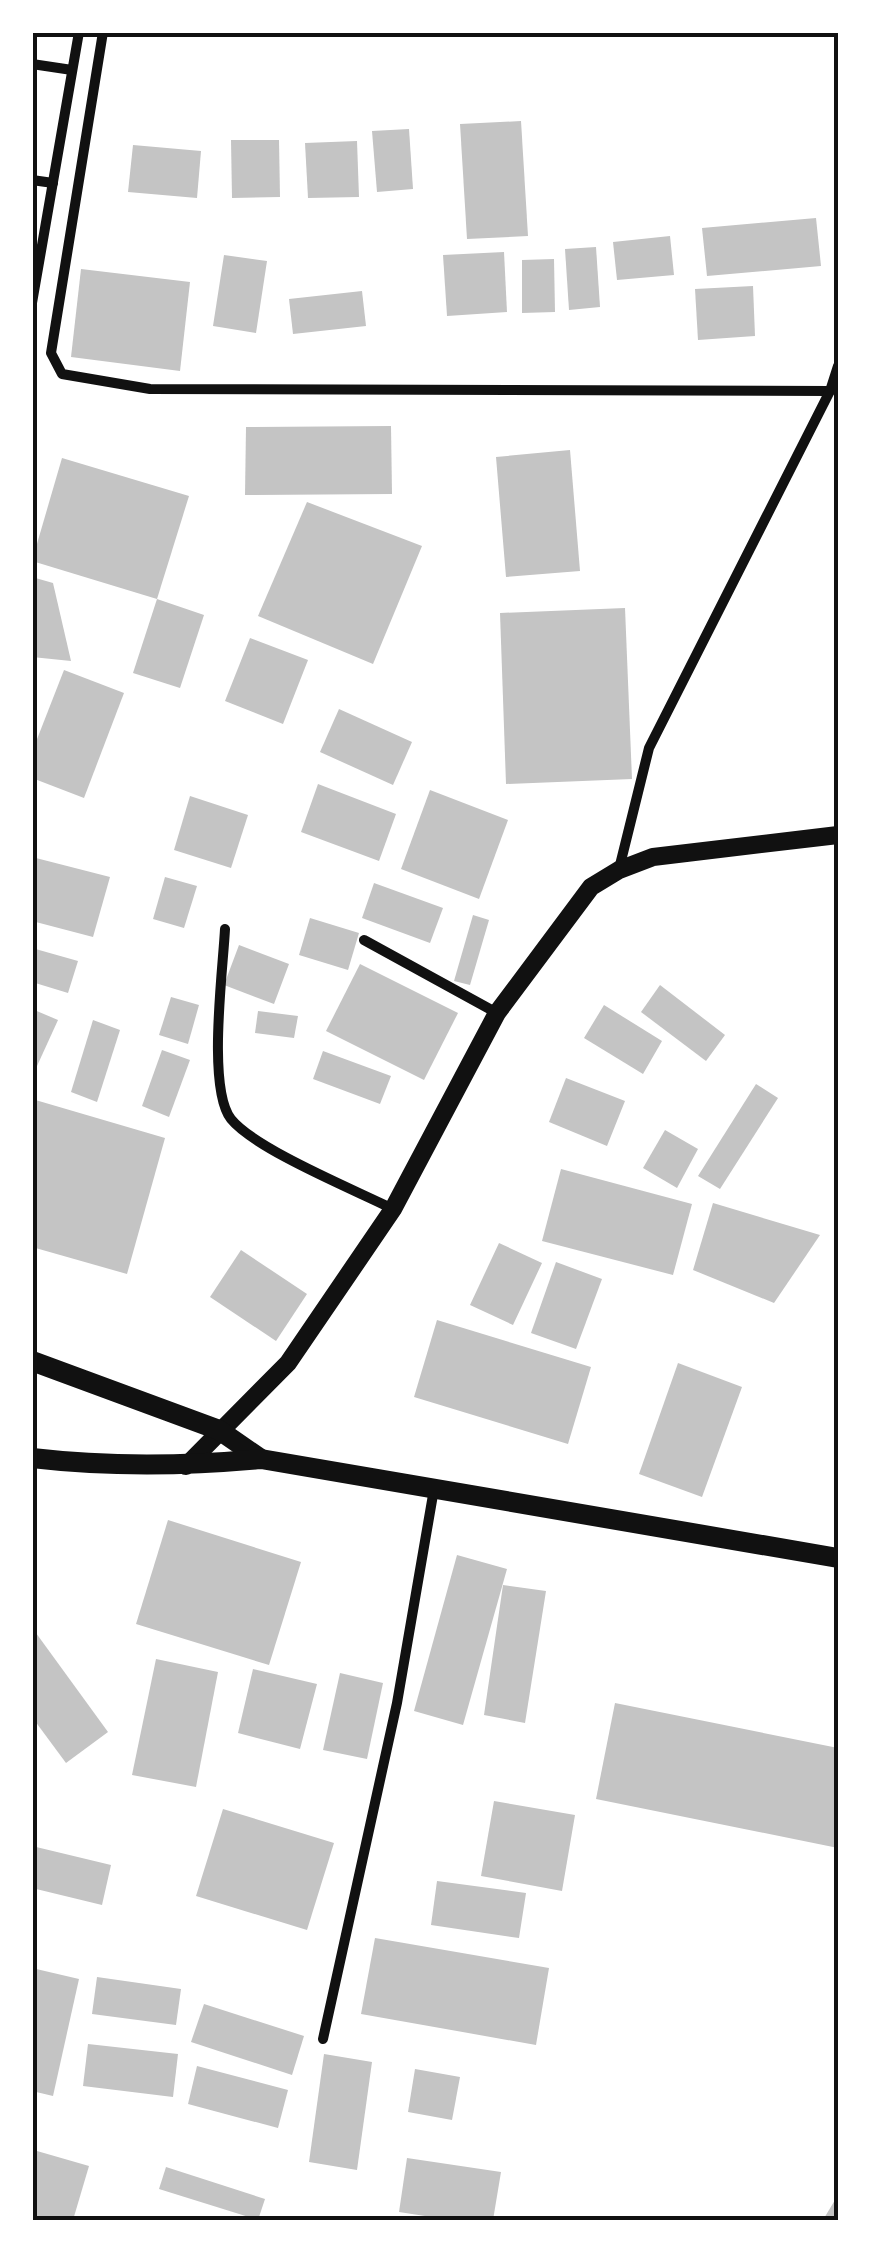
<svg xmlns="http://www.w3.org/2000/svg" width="871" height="2253" viewBox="0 0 871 2253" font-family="Commissioner,sans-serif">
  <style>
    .building { fill: #c4c4c4 }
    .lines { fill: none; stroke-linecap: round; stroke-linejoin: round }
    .minor { stroke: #111; stroke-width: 10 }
    .tertiary { stroke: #111; stroke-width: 18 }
    .secondary { stroke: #111; stroke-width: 20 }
    .neatline { fill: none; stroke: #111; stroke-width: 4 }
  </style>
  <rect width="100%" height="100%" fill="#fff"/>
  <g class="building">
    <polygon points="521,121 528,236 467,239 460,124"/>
    <polygon points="409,129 413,189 377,192 372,131"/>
    <polygon points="231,140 279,140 280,197 232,198"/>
    <polygon points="357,141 359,197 308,198 305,143"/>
    <polygon points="133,145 201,151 197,198 128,192"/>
    <polygon points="816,218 821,266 707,276 702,228"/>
    <polygon points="670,236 674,275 617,280 613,242"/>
    <polygon points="596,247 600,307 569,310 565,249"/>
    <polygon points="504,252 507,312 447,316 443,255"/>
    <polygon points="224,255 267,261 256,333 213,326"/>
    <polygon points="554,259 555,312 522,313 522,260"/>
    <polygon points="81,269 190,282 180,371 71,357"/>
    <polygon points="753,286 755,336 698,340 695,289"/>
    <polygon points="362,291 366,326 293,334 289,299"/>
    <polygon points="391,426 392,494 245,495 246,427"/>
    <polygon points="570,450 580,571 506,577 496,457"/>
    <polygon points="62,458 189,496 157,599 32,561"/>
    <polygon points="307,502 422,546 373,664 258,616"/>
    <polygon points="32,577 53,583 71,661 32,657"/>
    <polygon points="157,599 204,615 180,688 133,673"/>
    <polygon points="625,608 632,779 506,784 500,613"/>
    <polygon points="250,638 308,660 283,724 225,701"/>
    <polygon points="64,670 124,693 84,798 32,778 32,752"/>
    <polygon points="339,709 412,742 393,785 320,752"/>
    <polygon points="318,784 396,814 379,861 301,832"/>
    <polygon points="430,790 508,820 479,899 401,869"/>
    <polygon points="190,796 248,815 231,868 174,850"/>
    <polygon points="32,857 110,877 93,937 32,921"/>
    <polygon points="165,877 197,886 184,928 153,919"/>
    <polygon points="374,883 443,908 430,943 362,918"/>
    <polygon points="473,915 489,920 470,985 454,981"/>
    <polygon points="310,918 359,933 348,970 299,955"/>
    <polygon points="239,945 289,964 274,1004 224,985"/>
    <polygon points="32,948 78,961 68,993 32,982"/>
    <polygon points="360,964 458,1013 424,1080 326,1031"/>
    <polygon points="660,985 725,1035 706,1061 641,1012"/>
    <polygon points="171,997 199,1005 188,1044 159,1035"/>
    <polygon points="604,1005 662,1041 643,1074 584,1038"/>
    <polygon points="32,1009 58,1020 32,1077"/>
    <polygon points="258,1011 298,1016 294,1038 255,1033"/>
    <polygon points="93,1020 120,1030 97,1102 71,1092"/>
    <polygon points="162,1050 190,1060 169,1117 142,1106"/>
    <polygon points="323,1051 391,1076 380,1104 313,1079"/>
    <polygon points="566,1078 625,1101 607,1146 549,1122"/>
    <polygon points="756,1084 778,1098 720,1189 698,1176"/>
    <polygon points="32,1099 165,1138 127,1274 32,1247"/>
    <polygon points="665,1130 698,1149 677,1188 643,1168"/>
    <polygon points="561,1169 692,1204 673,1275 542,1241"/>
    <polygon points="713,1203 820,1235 774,1303 693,1270"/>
    <polygon points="499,1243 542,1263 513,1325 470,1305"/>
    <polygon points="241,1250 307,1294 276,1341 210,1297"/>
    <polygon points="556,1262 602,1279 576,1349 531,1333"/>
    <polygon points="437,1320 591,1367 568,1444 414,1397"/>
    <polygon points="678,1363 742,1387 702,1497 639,1474"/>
    <polygon points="168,1520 301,1562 269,1665 136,1624"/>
    <polygon points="457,1555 507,1569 463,1725 414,1711"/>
    <polygon points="503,1585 546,1591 525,1723 484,1715"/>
    <polygon points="36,1633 108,1732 66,1763 32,1717 32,1636"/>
    <polygon points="156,1659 218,1672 196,1787 132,1775"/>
    <polygon points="253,1669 317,1684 300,1749 238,1733"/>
    <polygon points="340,1673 383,1683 367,1759 323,1750"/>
    <polygon points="615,1703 838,1748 838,1848 596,1799"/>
    <polygon points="494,1801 575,1815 562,1891 481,1876"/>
    <polygon points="223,1809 334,1843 307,1930 196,1896"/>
    <polygon points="32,1846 111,1865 102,1905 32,1888"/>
    <polygon points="437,1881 526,1893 519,1938 431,1925"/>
    <polygon points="375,1938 549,1968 536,2045 361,2014"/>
    <polygon points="32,1968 79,1979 53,2096 32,2091"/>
    <polygon points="97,1977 181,1989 176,2025 92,2014"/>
    <polygon points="204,2004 304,2036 292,2075 191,2042"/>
    <polygon points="88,2044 178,2054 173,2097 83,2086"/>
    <polygon points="324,2054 372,2062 357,2170 309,2162"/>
    <polygon points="197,2066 288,2090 278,2128 188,2104"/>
    <polygon points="415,2069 460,2077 452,2120 408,2112"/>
    <polygon points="37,2151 89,2166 73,2220 32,2220 32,2167"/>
    <polygon points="407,2158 501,2172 493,2220 451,2220 399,2212"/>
    <polygon points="166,2167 265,2199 258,2220 159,2189"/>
    <polygon points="838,2195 838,2220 823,2220"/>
  </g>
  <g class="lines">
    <g class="minor">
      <polyline points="103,32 51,353 62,374 150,389 830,391"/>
      <polyline points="32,64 72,70"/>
      <polyline points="32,180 53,183"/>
      <polyline points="32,303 79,32"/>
      <polyline points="619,869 649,748 830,391 838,366"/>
      <path d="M225 929C223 970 207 1088 231 1119 255 1149 355 1190 393 1209"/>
      <polyline points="364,940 497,1013"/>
      <polyline points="323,2039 397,1703 434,1489"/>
    </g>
    <polyline class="tertiary" points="186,1466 288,1363 393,1209 497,1013 591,887 619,870 653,857 838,835"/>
    <g class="secondary">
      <polyline points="32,1361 219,1430 261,1459"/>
      <path d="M32 1458C109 1467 185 1466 261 1459L838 1558"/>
    </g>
  </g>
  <rect width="871" height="2253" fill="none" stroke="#ffffff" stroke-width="70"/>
  <rect x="35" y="35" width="801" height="2183" class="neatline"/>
</svg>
